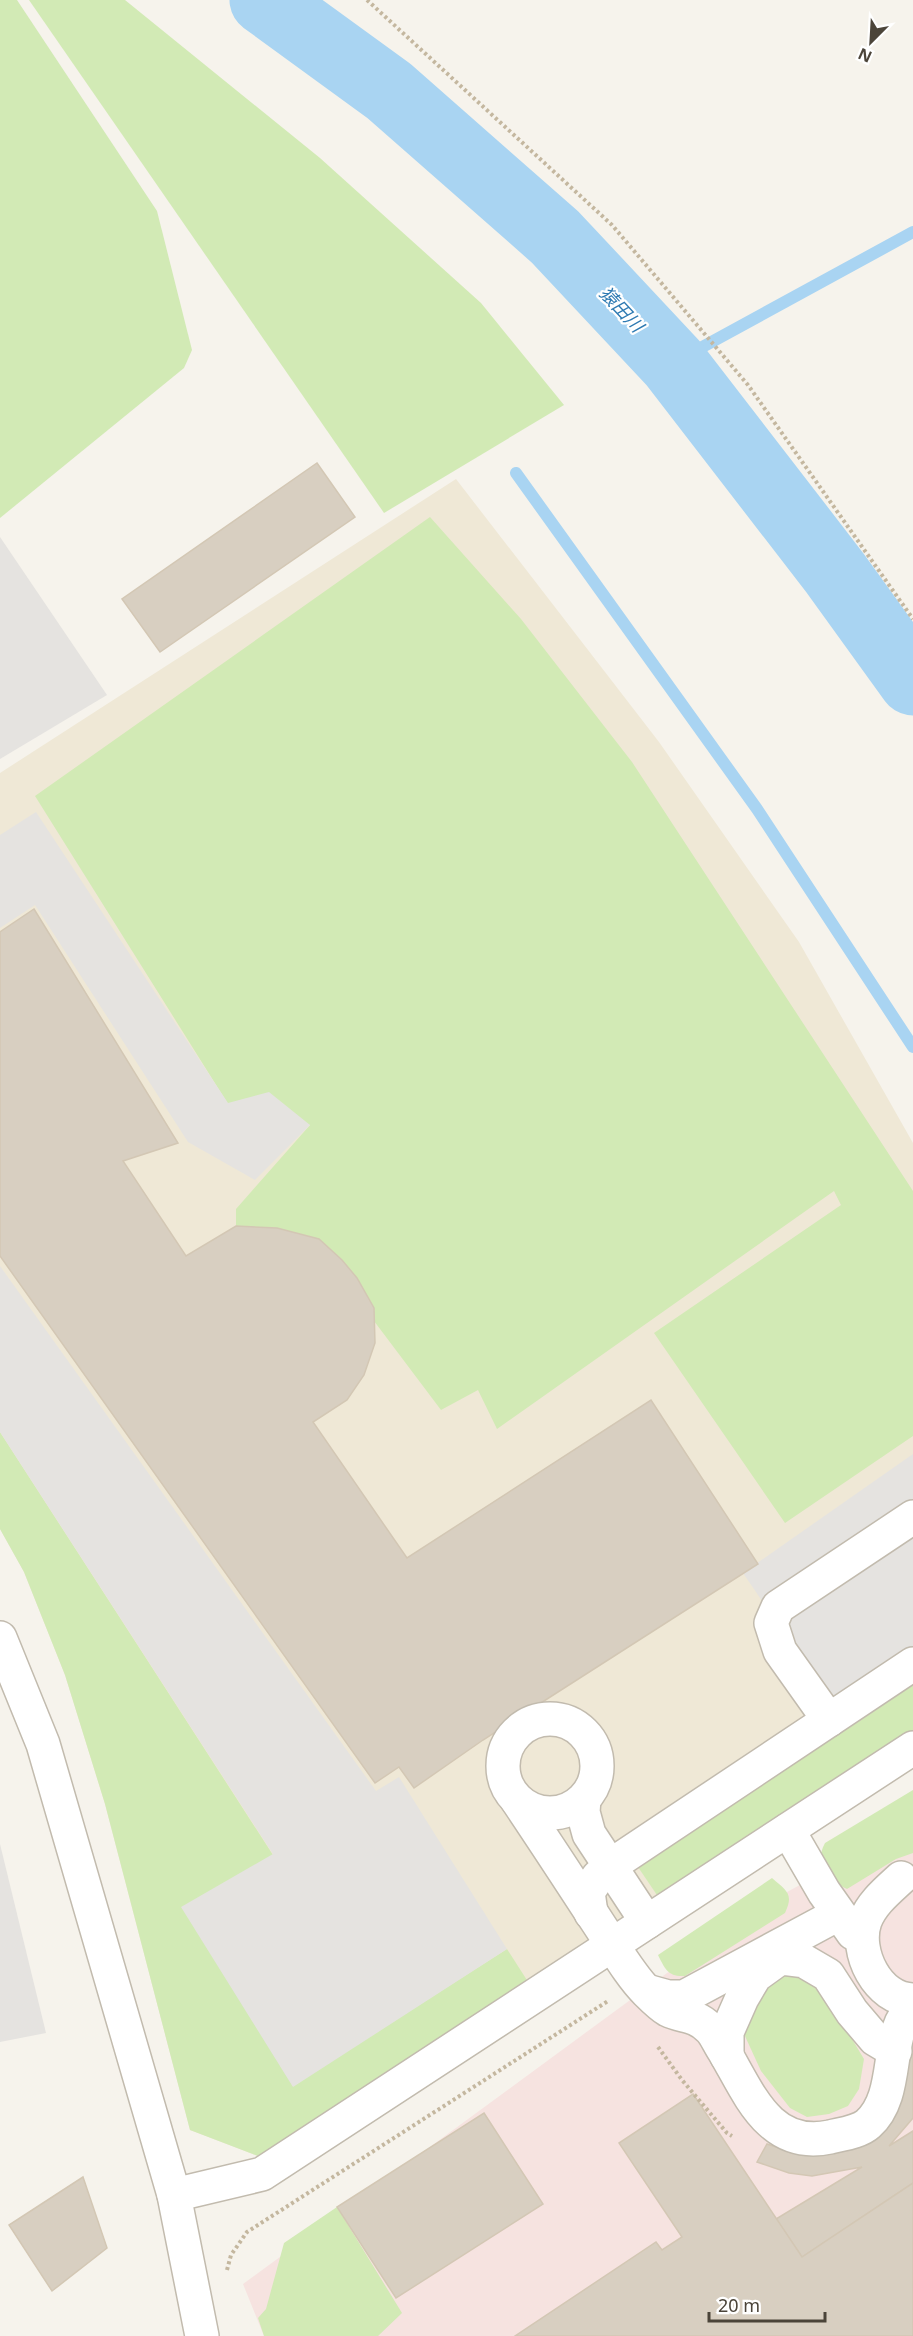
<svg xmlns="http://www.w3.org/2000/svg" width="913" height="2336" viewBox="0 0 913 2336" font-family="'Noto Sans','Noto Sans JP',sans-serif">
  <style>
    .education { fill: #efe8d6 }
    .medical { fill: #f6e3e0 }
    .green { fill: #d2eab5 }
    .parking { fill: #e5e3e0 }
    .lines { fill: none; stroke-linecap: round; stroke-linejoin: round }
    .stream { stroke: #a9d4f2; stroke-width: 12 }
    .river { stroke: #a9d4f2; stroke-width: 69 }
    .building { fill: #d8cfc1; stroke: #d3c7b4; stroke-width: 1.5 }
    .minor-casing { stroke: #c2bbae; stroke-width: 36 }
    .path { stroke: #c4b79f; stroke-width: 4; stroke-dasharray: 3 3; stroke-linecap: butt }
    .minor { stroke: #fff; stroke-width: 33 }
    .labels { text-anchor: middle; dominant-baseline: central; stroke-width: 4.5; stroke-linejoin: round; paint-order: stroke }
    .water-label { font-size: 18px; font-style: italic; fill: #2e7ab2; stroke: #fff }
  </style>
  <rect width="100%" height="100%" fill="#f6f3ec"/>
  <polygon class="education" points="456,479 659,742 799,942 913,1143 913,1731 258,2156 190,2130 105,1804 65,1675 24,1572 0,1529 0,773"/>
  <polygon class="medical" points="913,1810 913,2336 264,2336 243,2284 667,1973 787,1892 822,1873"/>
  <g class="green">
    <polygon points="0,0 17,0 157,211 192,350 184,368 0,518"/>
    <polygon points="29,0 125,0 320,158 481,303 564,405 384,513"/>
    <polygon points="430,517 521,619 632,762 913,1191 913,1436 785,1523 654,1333 841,1205 834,1191 497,1429 478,1390 441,1410 374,1321 357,1278 342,1260 319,1239 277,1228 236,1226 236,1209 310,1125 228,1104 35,796"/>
    <polygon points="0,1432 273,1855 292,2086 507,1949 532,1988 258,2156 190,2130 105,1804 65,1675 24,1572 0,1529"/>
    <polygon points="913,1685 913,1731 661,1901 638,1867"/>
    <path d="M913 1790V1853L896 1859 847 1889C828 1880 813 1865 825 1843Z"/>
    <path d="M772 1878C787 1891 794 1894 785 1913L685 1976C668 1977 665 1969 658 1955Z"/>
    <polygon points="783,1975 803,1978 825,1994 864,2059 859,2089 848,2106 829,2114 807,2117 790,2108 761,2071 744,2034 757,1995"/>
    <polygon points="337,2207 402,2313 378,2336 264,2336 258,2318 266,2309 284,2243"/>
  </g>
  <g class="parking">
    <polygon points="0,537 107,695 0,759"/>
    <polygon points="36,812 228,1103 269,1092 310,1125 255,1180 188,1142 35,905 0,928 0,835"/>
    <polygon points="0,1266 376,1791 399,1777 507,1949 293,2087 181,1907 273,1854 0,1432"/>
    <polygon points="913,1454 913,1685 849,1728 743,1573"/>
    <polygon points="0,1844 46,2033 0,2042"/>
  </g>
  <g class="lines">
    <g class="stream">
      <polyline points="673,363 913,232"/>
      <polyline points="516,473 757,809 913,1047"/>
    </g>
    <polyline class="river" points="264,0 389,91 555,237 673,363 835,573 913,681"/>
  </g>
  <g class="building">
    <polygon points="317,463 355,517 160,652 122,599"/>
    <polygon points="34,909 178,1143 123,1161 186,1256 236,1226 277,1228 319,1239 342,1260 357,1278 374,1308 375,1343 364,1375 347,1400 313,1422 407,1558 651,1400 758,1564 483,1740 414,1788 399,1767 375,1783 0,1256 0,932"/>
    <polygon points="906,2053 913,2054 913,2118 889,2146 913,2131 913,2183 802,2257 776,2219 862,2167 812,2176 789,2173 757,2162 767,2144 800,2155 823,2152"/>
    <polygon points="693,2094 802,2257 913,2183 913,2336 515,2336 656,2242 662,2250 682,2237 619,2143"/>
    <polygon points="484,2113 543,2204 396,2298 337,2207"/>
    <polygon points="83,2177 107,2248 52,2291 9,2225"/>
  </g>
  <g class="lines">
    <defs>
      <g id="minor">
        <polyline points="0,1638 43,1744 174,2195 202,2336"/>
        <circle cx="550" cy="1766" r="47"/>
        <polyline points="829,1720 780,1651 771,1623 778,1607 913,1517"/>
        <polyline points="584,1799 583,1812 589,1834 647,1922"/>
        <path d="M517 1800C546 1843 574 1886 602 1929 616 1950 630 1975 647 1992 653 1998 661 2006 668 2010 682 2017 695 2014 709 2028 715 2033 719 2044 724 2051 749 2093 769 2150 830 2137 842 2134 859 2132 868 2124 902 2094 883 2030 913 2008"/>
        <polyline points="788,1830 824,1892 853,1933"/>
        <path d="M901 1878C887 1891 872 1903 865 1921 854 1952 878 2000 913 2000"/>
        <polyline points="591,1913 588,1892 598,1877 610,1866 913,1664"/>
        <polyline points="650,1992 668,1997 684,1997 829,1919"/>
        <polyline points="727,2056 727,2032 742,1998 755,1976 780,1958 804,1961 828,1975 852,2012 875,2039 895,2051"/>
        <polyline points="174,2195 262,2174 913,1748"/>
      </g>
    </defs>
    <use href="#minor" class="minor-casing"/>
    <g class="path">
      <polyline points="367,0 612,225 748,385 913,619"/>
      <polyline points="658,2047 682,2080 727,2133 732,2136"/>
      <polyline points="227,2270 231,2255 247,2232 608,2001"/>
    </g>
    <use href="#minor" class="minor"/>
  </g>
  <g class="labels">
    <g class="water-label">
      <text transform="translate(622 309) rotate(47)">猿田川</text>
    </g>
  </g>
  <g transform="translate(871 42) rotate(204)" stroke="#ffffff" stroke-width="4.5" paint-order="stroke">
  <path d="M0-4.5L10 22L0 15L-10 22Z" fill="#4b4439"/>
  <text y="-9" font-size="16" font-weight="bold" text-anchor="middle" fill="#4b4439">N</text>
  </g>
  <path d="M709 2312v9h116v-9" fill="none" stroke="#4b4439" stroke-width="3"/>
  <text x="718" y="2312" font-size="18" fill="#4b4439" stroke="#ffffff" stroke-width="4.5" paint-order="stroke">20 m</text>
</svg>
